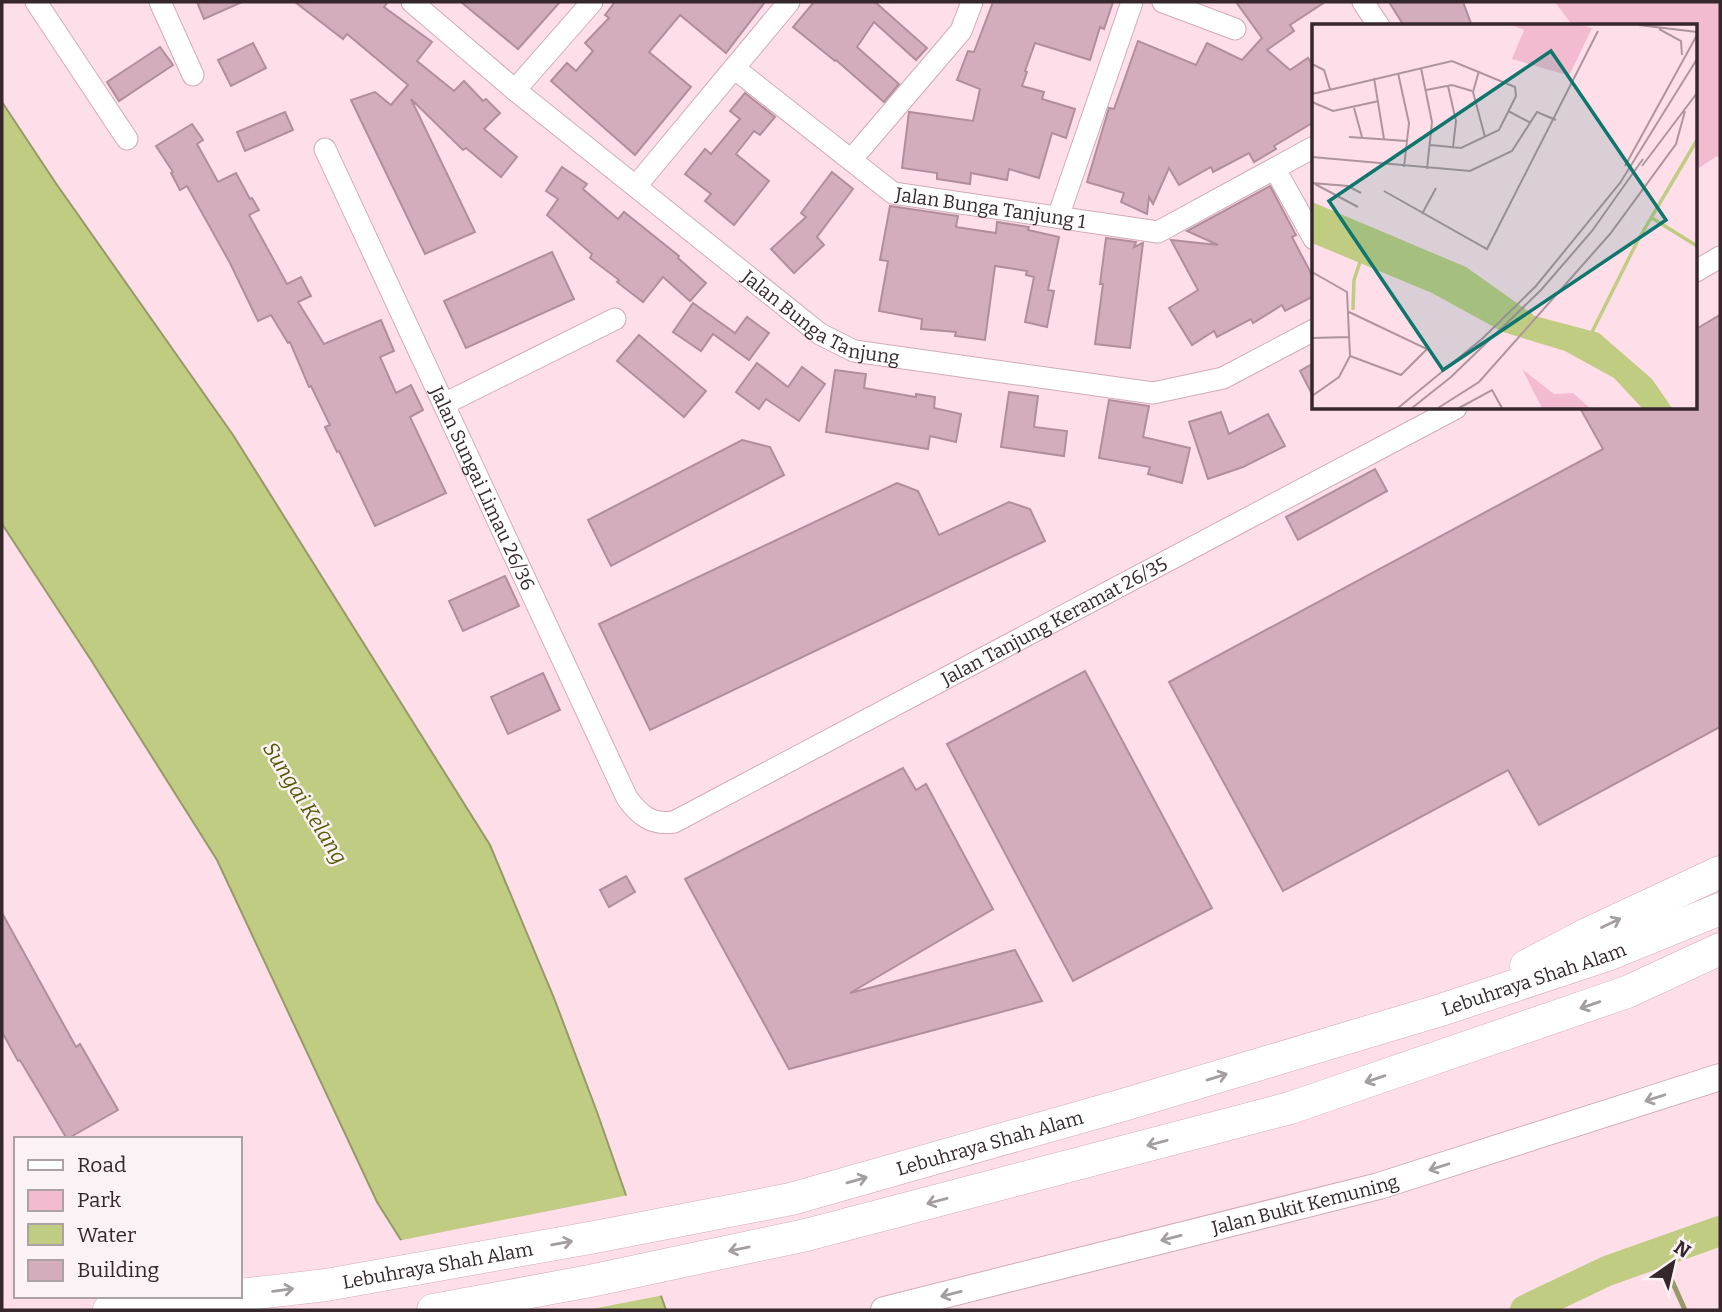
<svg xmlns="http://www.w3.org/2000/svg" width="1722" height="1312" viewBox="0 0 1722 1312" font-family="Bitter,serif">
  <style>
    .green { fill: #f3bbd0 }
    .water { fill: #c0cc82; stroke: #969a68; stroke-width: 2 }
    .pier { fill: #fedee9 }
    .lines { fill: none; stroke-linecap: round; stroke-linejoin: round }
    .stream { stroke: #969a68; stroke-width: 5 }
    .river { stroke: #c0cc82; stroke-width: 30 }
    .building { fill: #d4adbc; stroke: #b28d9b; stroke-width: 2 }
    .minor-casing { stroke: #d1abb9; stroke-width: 23 }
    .major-casing { stroke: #d1abb9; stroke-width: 28 }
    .highway-casing { stroke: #d1abb9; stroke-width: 33 }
    .minor { stroke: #fff; stroke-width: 21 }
    .major { stroke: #fff; stroke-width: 26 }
    .highway { stroke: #fff; stroke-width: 32 }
    .oneway { stroke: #a49ea0 }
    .labels { text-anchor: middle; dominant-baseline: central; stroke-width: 5; stroke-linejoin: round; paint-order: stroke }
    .street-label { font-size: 19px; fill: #35272c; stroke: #fbf2f5 }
    .water-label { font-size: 21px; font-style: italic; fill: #525b01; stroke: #fbf2f5 }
    .inset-river { fill: none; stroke: #c0cc82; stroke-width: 3.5 }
    .inset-road { fill: none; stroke: #ae959d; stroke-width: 2 }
    .view { fill: #0f766e; fill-opacity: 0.15; stroke: #0f766e; stroke-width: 3.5 }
    .inset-edge { fill: none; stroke: #35272c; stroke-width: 3.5 }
  </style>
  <rect width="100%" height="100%" fill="#fedee9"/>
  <polygon class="green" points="1555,2 1720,2 1720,160 1717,156 1699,168 1696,163 1696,26 1573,26"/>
  <polygon class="water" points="2,102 55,182 233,435 490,845 554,998 597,1112 666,1310 445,1310 377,1202 217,860 91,660 2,524"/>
  <polygon class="pier" points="629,1195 664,1295 587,1310 441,1310 397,1241"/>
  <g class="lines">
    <polyline class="stream" points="1659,1252 1685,1310"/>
    <polyline class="river" points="1525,1310 1607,1271 1720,1231"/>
  </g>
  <g class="building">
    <polygon points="197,2 242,2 204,19"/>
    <polygon points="295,2 388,2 384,7 432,42 417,61 454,91 464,81 483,101 486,99 500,113 484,129 517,157 501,177 466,148 463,150 411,99 475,232 425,254 351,100 375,92 391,105 408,85 347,34 343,39"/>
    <polygon points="461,2 560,2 518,49"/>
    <polygon points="615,2 765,2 726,53 680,15 649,52 691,87 635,155 551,81 567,63 576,71 593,51 585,43 609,18 605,15"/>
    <polygon points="814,2 875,2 927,48 916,60 874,22 857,47 899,84 884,102 836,60 835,61 793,27"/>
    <polygon points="993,2 1113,2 1104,29 1100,27 1090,60 1035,43 1025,71 1027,72 1022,86 1044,92 1042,99 1075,109 1066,138 1052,133 1039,178 1009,169 1007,180 971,173 970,184 937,179 937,173 902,168 909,112 973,121 980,89 957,80 968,51 974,52"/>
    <polygon points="1236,2 1325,2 1290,25 1294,31 1267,50 1290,70 1308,58 1314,67 1314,122 1274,146 1276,149 1254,162 1249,153 1213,172 1211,167 1179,185 1169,168 1153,204 1149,197 1147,214 1121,202 1124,193 1087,182 1109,108 1114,109 1138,41 1196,65 1207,43 1242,60 1262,38"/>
    <polygon points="1389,2 1463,2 1472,26 1404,26"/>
    <polygon points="253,43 266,68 231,86 218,60"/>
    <polygon points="160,47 173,65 119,101 107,82"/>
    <polygon points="745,93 775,117 760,135 754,131 736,154 769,181 734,225 705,201 711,194 685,174 705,149 711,154 740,119 730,111"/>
    <polygon points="285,112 293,130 245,151 237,132"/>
    <polygon points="192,124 203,140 197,144 218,182 236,173 250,199 252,198 259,210 249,215 287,284 301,277 311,296 298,302 324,344 381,320 394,351 380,357 396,393 411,385 423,410 410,417 446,493 375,526 339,451 337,452 325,427 330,425 311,386 309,387 290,342 288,343 271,315 258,321 230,263 187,186 180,190 171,173 173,172 156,146"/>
    <polygon points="562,167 587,184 583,189 618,219 624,212 679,256 678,258 706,283 690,301 663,277 643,302 617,282 619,280 590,258 592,254 547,215 558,199 546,191"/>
    <polygon points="832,172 853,189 817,237 824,245 794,273 771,249 806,217 801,213"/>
    <polygon points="1270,186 1296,235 1292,237 1314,279 1314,296 1285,311 1282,305 1253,323 1251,319 1217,337 1214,331 1192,345 1169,308 1198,290 1171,240 1218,245 1187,231"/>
    <polygon points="890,206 958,216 956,227 996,233 997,222 1029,227 1028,230 1059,237 1048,290 1054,291 1047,327 1025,322 1034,277 1026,275 1027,271 995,266 985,340 955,336 956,332 921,329 922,319 879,311 888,261 880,260"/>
    <polygon points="1106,238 1136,242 1134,247 1143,243 1130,348 1095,344 1103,284 1100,284"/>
    <polygon points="552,252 574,299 466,348 444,301"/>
    <polygon points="693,303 735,333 747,317 769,333 749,360 713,334 701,351 673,332"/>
    <polygon points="1720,315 1720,727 1539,825 1508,770 1283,891 1169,682 1603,449 1580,408 1696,408 1696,329"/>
    <polygon points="639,335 706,391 684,417 617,361"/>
    <polygon points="757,363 788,387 802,367 825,384 799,421 766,399 759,409 736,392"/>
    <polygon points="1314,363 1314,398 1300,371"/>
    <polygon points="835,370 866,374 864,388 916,397 916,394 935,397 934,408 961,414 956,442 930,436 928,449 826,432"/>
    <polygon points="1009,392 1038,396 1034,427 1067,431 1064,456 1001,447"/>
    <polygon points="1109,400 1149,406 1143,437 1190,448 1182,483 1148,474 1150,467 1099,458"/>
    <polygon points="1221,412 1229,434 1268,414 1285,446 1243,467 1208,479 1189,422"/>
    <polygon points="742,440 770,447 784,475 611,566 588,520"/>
    <polygon points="1375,469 1387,491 1298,540 1286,517"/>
    <polygon points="897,483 918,491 939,535 1009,502 1030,509 1045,541 650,730 599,624"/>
    <polygon points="505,576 519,606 463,631 449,601"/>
    <polygon points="1085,671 1212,908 1073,981 947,744"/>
    <polygon points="543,673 560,710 508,734 491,697"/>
    <polygon points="903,768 916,790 926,784 993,909 850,993 1015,950 1042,1001 789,1069 685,879"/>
    <polygon points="626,876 635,892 609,907 600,890"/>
    <polygon points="2,913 76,1047 80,1044 118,1110 67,1139 20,1060 18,1061 2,1032"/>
  </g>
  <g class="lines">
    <defs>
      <g id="minor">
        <polyline points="36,2 127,139"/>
        <polyline points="160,2 193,75"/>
        <path id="s1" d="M412 2 515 90 820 334 854 351 1153 393 1223 378 1314 330"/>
        <polyline points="1163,2 1235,29"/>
        <polyline points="1363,2 1379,26"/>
        <path id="s2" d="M734 68 893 193 1158 232 1314 147"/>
        <polyline points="515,90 592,2"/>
        <path id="s3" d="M325 149 627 798C640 816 652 825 674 822L1456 408"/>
        <polyline points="851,160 961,31 972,2"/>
        <polyline points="1275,169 1314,239"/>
        <polyline points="636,186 789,2"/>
        <polyline points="1058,217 1132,2"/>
        <polyline points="1696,271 1720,257"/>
        <polyline points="444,404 615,319"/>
      </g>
      <g id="major">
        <path id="s4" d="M884 1310 1379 1186 1720 1077"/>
      </g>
      <g id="highway">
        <polyline points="1526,966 1585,935 1720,872"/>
        <path id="s5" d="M240 1295 326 1285 595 1237 791 1199 1123 1105 1441 1010 1610 954 1720 909"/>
        <polyline points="109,1310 230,1296"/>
        <polyline points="433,1310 590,1281 806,1235 1290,1108 1627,992 1720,949"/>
      </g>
    </defs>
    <use href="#minor" class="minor-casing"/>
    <use href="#major" class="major-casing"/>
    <use href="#highway" class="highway-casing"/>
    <use href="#minor" class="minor"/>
    <use href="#major" class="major"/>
    <use href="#highway" class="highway"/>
  </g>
  <defs><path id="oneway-shaft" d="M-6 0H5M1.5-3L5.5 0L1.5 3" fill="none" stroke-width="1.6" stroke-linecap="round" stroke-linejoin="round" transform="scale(1.75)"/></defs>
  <g class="oneway">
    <use href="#oneway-shaft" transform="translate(1611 923) rotate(-25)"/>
    <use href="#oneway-shaft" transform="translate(1590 1005) rotate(161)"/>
    <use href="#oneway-shaft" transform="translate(1217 1077) rotate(-17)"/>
    <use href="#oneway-shaft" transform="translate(1375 1079) rotate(161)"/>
    <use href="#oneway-shaft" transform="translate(1655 1098) rotate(162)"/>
    <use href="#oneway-shaft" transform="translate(1157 1143) rotate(165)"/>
    <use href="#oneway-shaft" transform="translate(1439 1167) rotate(162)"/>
    <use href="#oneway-shaft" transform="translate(857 1180) rotate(-16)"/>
    <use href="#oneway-shaft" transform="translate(937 1201) rotate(165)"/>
    <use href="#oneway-shaft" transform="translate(1171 1238) rotate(166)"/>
    <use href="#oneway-shaft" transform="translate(562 1243) rotate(-10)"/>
    <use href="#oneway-shaft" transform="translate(739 1249) rotate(168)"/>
    <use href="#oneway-shaft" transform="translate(283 1290) rotate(-7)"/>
    <use href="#oneway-shaft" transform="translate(951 1294) rotate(166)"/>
  </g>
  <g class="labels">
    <g class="street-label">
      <text stroke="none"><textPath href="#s2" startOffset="301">Jalan Bunga Tanjung 1</textPath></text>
      <text stroke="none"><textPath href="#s1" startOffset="520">Jalan Bunga Tanjung</textPath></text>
      <text stroke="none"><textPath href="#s3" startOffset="374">Jalan Sungai Limau 26/36</textPath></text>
      <text stroke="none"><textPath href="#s3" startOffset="1202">Jalan Tanjung Keramat 26/35</textPath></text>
      <text stroke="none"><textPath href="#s5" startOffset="1334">Lebuhraya Shah Alam</textPath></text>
      <text stroke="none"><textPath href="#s5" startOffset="766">Lebuhraya Shah Alam</textPath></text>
      <text stroke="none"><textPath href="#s4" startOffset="434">Jalan Bukit Kemuning</textPath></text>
      <text stroke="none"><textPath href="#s5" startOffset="200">Lebuhraya Shah Alam</textPath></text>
    </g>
    <g class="water-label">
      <text transform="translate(305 803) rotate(58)">Sungai Kelang</text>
    </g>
  </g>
  <g transform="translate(1312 24)">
    <rect width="385" height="385" fill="#fedee9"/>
    <path d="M200 1H268L280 4 258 50H251L200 35 212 6ZM210 345 242 370 261 369 278 384H230Z" fill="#f3bbd0"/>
    <path d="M0 178 154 243 223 292 287 309 340 355 360 384H330L302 354 253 327 191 308 120 269 0 219Z" fill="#c0cc82"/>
    <path class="inset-river" d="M340 194 385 222M41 286 42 256 48 238M280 308 326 216 385 116"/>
    <path class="inset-road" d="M327 1 385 8M347 5 369 17 370 31M0 40 12 46 18 65M109 44 120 98 115 145M167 47 161 68 173 113M86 49 97 99 92 143M62 54 72 115M136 62 144 97 141 123M114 66 140 61 160 67M0 70 140 37 203 63 204 72 187 106 149 124 118 121M0 78 21 87 67 77M42 84 50 113M196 87 219 99M37 113 95 117M0 133 158 147 200 127 225 88 244 96M313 142 385 11M330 142 385 69M0 159 36 162 49 169M3 160 46 183M72 167 175 225 286 7M110 190 124 164M0 248 35 268 38 332 27 353 0 372M37 288 115 325 89 351 38 332M0 314 37 313M86 384 171 314 224 262 308 159 385 35M100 384 139 353 229 266 280 207 331 135M126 384 167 358 298 210 364 120 373 87M147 384 180 366 190 384"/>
    <path class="view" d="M239 27 354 196 131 346 17 177Z"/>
    <rect width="385" height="385" class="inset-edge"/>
  </g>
  <rect width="1722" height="1312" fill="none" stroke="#35272c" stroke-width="7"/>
  <rect x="14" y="1137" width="228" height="161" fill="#fbf2f5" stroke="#aca1a5" stroke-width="2"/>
  <rect x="28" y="1160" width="35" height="10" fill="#ffffff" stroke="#aca1a5" stroke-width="2"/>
  <text x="77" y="1172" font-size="21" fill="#35272c">Road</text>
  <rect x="28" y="1190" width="35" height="21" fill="#f3bbd0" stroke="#aca1a5" stroke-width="2"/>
  <text x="77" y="1207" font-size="21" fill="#35272c">Park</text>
  <rect x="28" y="1224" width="35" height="21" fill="#c0cc82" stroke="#aca1a5" stroke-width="2"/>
  <text x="77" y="1242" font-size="21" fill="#35272c">Water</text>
  <rect x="28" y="1260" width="35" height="21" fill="#d4adbc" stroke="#aca1a5" stroke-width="2"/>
  <text x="77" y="1277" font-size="21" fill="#35272c">Building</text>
  <g transform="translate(1673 1263) rotate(34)" stroke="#fbf2f5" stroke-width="5" paint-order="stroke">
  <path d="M0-5L12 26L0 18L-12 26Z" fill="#35272c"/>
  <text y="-10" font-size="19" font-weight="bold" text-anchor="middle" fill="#35272c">N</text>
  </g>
</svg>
